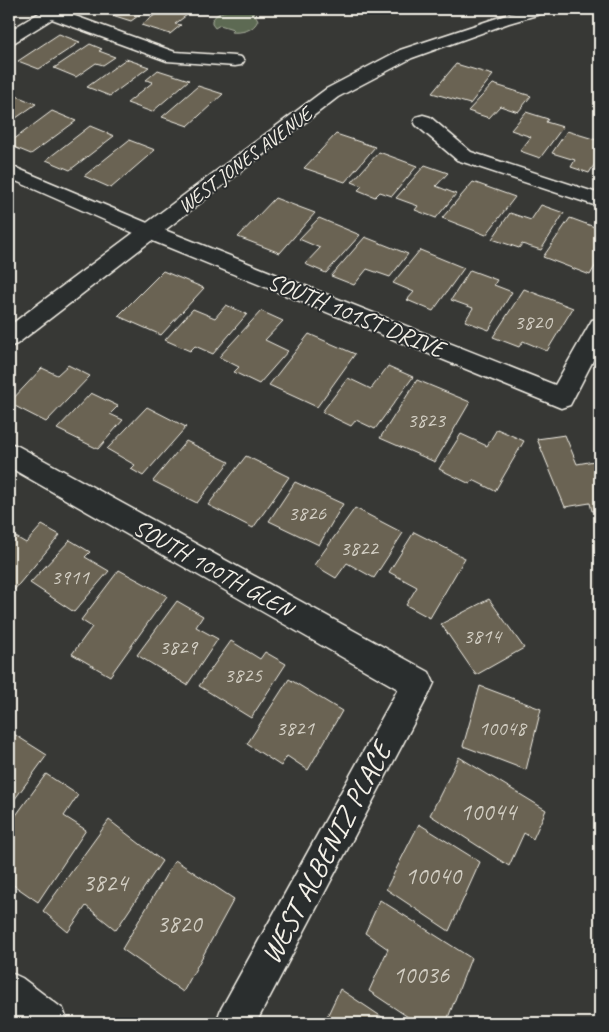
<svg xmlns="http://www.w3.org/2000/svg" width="609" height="1032" viewBox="0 0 609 1032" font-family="Caveat,sans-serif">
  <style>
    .green { fill: #5d6a52; stroke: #a8ae9d }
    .building { fill: #6b6453; stroke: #f4f1e8 }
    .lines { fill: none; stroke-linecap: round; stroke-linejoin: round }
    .minor-casing { stroke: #f4f1e8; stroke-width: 3 }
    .tertiary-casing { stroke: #f4f1e8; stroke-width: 3 }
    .minor { fill: #2a2d2e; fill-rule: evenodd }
    .tertiary { fill: #2a2d2e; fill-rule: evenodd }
    .labels { text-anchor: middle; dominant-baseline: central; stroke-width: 4; stroke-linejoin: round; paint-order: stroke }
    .far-street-label { font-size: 20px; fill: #f4f1e8; stroke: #2a2d2e }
    .number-label { font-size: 21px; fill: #d2cec3 }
    .street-label { font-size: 24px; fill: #f4f1e8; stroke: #2a2d2e }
    .near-number-label { font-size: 25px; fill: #d2cec3 }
    .near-street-label { font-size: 29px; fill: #f4f1e8; stroke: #2a2d2e }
  </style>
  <rect width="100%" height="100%" fill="#373835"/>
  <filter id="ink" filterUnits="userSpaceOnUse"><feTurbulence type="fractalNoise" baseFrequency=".02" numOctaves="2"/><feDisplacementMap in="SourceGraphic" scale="10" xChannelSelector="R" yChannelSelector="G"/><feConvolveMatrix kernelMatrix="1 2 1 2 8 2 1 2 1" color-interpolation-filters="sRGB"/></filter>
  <g filter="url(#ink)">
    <path class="green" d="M232 9C242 9 254 9 258 20 254 31 241 33 231 32L233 29 220 25 215 28 212 24V20C217 13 224 11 232 9Z"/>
    <g class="building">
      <polygon points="116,9 148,9 131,21 109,14"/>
      <polygon points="163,9 195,9 175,24 181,25 170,34 141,25"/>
      <polygon points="59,34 80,42 39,69 18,61"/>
      <polygon points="90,44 102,49 99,51 115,57 103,65 96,63 76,77 54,68"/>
      <polygon points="126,59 149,67 110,96 87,87"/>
      <polygon points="456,64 493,75 470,104 432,93"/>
      <polygon points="158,70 189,80 152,112 127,103 153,82 146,80"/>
      <polygon points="493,84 531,96 518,112 500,106 489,118 468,111"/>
      <polygon points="198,86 223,94 188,126 162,117"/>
      <polygon points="14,95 36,104 9,123 9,98"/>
      <polygon points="52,111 76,121 31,154 9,145 9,143"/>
      <polygon points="526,112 548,119 546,122 563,127 540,158 520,151 531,137 511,130"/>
      <polygon points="90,126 114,136 70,170 46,160"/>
      <polygon points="567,131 600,141 600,156 589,173 571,167 575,160 552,153"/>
      <polygon points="336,134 375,147 345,182 304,168"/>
      <polygon points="129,140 155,150 111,188 84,176"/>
      <polygon points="379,152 417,166 392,196 380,192 375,197 358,190 362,186 352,182"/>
      <polygon points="425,165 448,173 436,186 456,194 436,218 415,210 418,206 396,198"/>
      <polygon points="473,182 515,197 486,235 442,218"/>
      <polygon points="275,198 315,213 280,253 238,237"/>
      <polygon points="541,205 564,213 541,250 522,244 519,248 492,239 510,213 531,220"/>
      <polygon points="319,218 360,235 326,273 305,264 320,248 299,239"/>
      <polygon points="570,218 600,229 600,258 590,275 543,257"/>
      <polygon points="365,237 408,254 390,277 367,269 354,285 331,276"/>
      <polygon points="420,250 464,268 433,311 407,300 414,292 393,283"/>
      <polygon points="470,270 497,280 494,285 512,292 489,330 465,321 473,308 451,300"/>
      <polygon points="163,271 204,288 161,335 118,316"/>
      <polygon points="524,289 573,308 547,351 523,341 519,347 493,337"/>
      <polygon points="226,305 247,314 213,354 195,346 190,351 165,340 193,309 215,318"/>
      <polygon points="261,311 283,321 265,340 288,351 259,384 234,372 239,367 219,357"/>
      <polygon points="309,334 355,354 317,407 269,385"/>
      <polygon points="68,365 90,376 46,422 9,403 42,368 57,375"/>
      <polygon points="388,366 413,377 375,429 356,420 351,426 322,412 348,378 371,389"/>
      <polygon points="417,380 470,402 435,462 380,438"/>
      <polygon points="91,393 118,406 110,414 123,420 98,449 57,429"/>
      <polygon points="147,407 186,427 143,476 131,469 135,465 107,449"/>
      <polygon points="497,429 524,441 495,491 473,480 470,484 439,469 461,434 487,446"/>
      <polygon points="565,435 577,464 600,460 600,510 592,511 590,503 565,507 537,439"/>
      <polygon points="186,441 229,462 197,503 153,481"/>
      <polygon points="246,456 289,477 253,528 208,505"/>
      <polygon points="295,482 343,504 319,545 269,521"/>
      <polygon points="355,508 403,533 374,578 347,563 336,578 314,565"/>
      <polygon points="42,525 60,535 9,596 9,533 26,543"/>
      <polygon points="414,532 465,558 430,618 406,605 417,587 389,572"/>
      <polygon points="70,540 90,552 85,557 109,571 74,612 30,583"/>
      <polygon points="119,570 167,596 110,676 72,654 92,627 81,620"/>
      <polygon points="489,599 524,648 476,675 441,624"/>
      <polygon points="177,601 203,616 196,627 218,639 187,685 137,655"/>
      <polygon points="231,641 260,659 265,652 286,664 251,718 199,686"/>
      <polygon points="289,679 342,711 308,770 287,756 281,766 247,744"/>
      <polygon points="480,686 541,709 526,770 463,746"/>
      <polygon points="9,731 47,755 9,807"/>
      <polygon points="459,757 546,810 533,839 524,833 509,866 430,815"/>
      <polygon points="46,774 78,795 64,816 86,830 38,902 9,882 9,825"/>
      <polygon points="109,820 162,861 116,930 86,906 68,932 43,911"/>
      <polygon points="419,824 480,862 449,931 386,889"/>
      <polygon points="175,860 234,899 183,992 122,949"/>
      <polygon points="380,900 471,958 446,1023 417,1023 369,991 388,949 365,933"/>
      <polygon points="340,989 391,1023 324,1023"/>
    </g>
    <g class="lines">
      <defs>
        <g id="minor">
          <polygon points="66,9 64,12 175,52 235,56 241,57 244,61 241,65 235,66 167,61 52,19 15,42 9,43 9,31 44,10"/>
          <polygon points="423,115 430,117 471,152 600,194 600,207 457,160 416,125 414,121 416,117"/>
          <polygon points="9,165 157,227 555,385 592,320 600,318 600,347 570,405 561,408 143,237 9,178"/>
          <polygon points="9,443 18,446 429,672 434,683 429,694 256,1023 216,1023 221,1009 398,689 9,467"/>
          <polygon points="9,972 22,978 63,1009 68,1023 19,1023 9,1015"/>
        </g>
        <polygon id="tertiary" points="524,9 549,9 547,12 509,23 412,58 338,97 17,344 9,347 9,326 326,89 400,50"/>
      </defs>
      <use href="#minor" class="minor-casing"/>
      <use href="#tertiary" class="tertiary-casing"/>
      <use href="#minor" class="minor"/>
      <use href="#tertiary" class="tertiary"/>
    </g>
  </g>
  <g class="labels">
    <g class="far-street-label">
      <text transform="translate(245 160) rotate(-37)">WEST JONES AVENUE</text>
    </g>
    <g class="number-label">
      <text x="533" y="322">3820</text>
      <text x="426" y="420">3823</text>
      <text x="307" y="513">3826</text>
      <text x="359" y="548">3822</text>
      <text x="70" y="577">3911</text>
      <text x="482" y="636">3814</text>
      <text x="178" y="647">3829</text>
      <text x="243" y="675">3825</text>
      <text x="295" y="728">3821</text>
      <text x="502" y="728">10048</text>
    </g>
    <g class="street-label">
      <text transform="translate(356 315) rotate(22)">SOUTH 101ST DRIVE</text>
      <text transform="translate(213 568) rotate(29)">SOUTH 100TH GLEN</text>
    </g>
    <g class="near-number-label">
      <text x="488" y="812">10044</text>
      <text x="433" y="876">10040</text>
      <text x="105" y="883">3824</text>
      <text x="179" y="924">3820</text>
      <text x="421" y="975">10036</text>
    </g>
    <g class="near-street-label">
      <text transform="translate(326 853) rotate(-62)">WEST ALBENIZ PLACE</text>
    </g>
  </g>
  <rect width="609" height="1032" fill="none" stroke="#2a2d2e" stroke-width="30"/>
  <rect x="15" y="15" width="579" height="1002" fill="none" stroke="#f4f1e8" stroke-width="2" filter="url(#ink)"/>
</svg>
